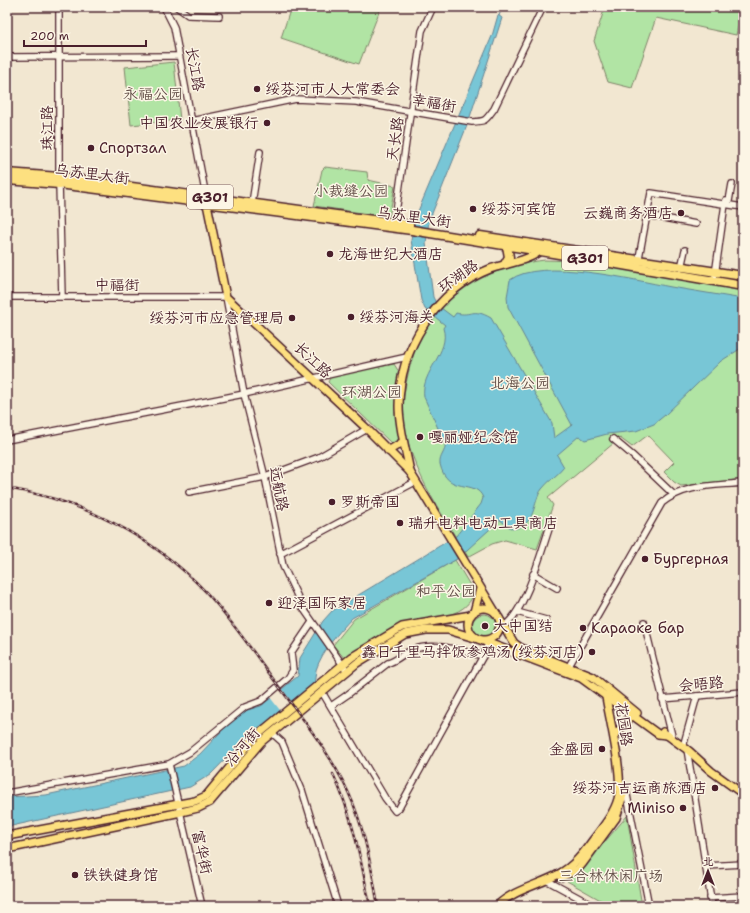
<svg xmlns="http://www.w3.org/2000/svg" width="750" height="913" viewBox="0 0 750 913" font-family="'Shantell Sans','LXGW WenKai TC',sans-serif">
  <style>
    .green { fill: #b1e4a4; stroke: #7e8268 }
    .water { fill: #78c6d6; stroke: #668392 }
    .pier { fill: #f2e7d1 }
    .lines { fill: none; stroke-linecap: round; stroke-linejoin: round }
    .stream { stroke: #668392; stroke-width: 1 }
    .minor-casing { stroke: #4a1f2b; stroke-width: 8 }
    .major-casing { stroke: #4a1f2b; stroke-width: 10 }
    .highway-casing { stroke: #4a1f2b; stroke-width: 11 }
    .minor { stroke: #fcf5e5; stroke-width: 5.5 }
    .major { stroke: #fde080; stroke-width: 7 }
    .highway { stroke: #fde080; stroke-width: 8 }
    .rail-casing { stroke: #4a1f2b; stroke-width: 2.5 }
    .rail { stroke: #fcf5e5; stroke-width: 1; stroke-dasharray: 3; stroke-linecap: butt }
    .poi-dot { fill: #4a1f2b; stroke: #fcf5e5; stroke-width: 1.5 }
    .labels { text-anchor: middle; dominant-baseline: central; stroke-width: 3; stroke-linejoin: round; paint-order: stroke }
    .shield { fill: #fcf5e5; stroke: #7f5f63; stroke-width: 1 }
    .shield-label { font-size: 14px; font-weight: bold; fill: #4a1f2b }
    .street-label { font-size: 15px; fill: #4a1f2b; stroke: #fcf5e5 }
    .poi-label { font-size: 15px; fill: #4a1f2b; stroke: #fcf5e5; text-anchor: start }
    .park-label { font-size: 15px; fill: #645049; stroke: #fcf5e5 }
  </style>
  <rect width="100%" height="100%" fill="#f2e7d1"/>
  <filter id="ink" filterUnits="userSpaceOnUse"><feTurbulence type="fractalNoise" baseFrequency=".025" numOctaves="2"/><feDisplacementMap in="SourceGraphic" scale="8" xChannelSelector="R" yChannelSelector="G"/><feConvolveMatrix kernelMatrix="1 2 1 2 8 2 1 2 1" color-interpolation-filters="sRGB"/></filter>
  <g filter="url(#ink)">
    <g class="green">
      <polygon points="291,7 381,7 359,64 281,38"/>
      <polygon points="605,7 743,7 736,35 656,18 632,88 608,82 594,41"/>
      <polygon points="174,62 180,120 131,125 125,67"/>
      <polygon points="325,167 367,172 368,180 395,186 389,217 314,206 322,170"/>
      <path d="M545 260 575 261 743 288V479L681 486 674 482 664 472 674 462 648 435 632 447 620 438 548 498 553 505 537 549 505 540 492 544 468 557C444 517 415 477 405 430 401 415 403 395 407 379 421 307 475 268 545 260Z"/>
      <polygon points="394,364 399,372 396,399 399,439 392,444 328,382 331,376"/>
      <path d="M455 560 474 592C467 621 424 617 402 625 387 630 360 651 346 660L333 645 354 619Z"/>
      <circle cx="484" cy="626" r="12"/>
      <polygon points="627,816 642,906 611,906 567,881 596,852"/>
    </g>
    <path class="water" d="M498 15 502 18 468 123 429 221 426 243 433 297 437 305 453 317 456 313C472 317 472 307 491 318L552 423 554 438 572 425 508 307 507 297 510 280C540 257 634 280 671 287 695 291 719 295 743 299V347L721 361 665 415 654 424 636 431 607 434 585 440 579 436 557 455 564 467C558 475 548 481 542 489 532 502 537 526 512 529L500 520 457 559 352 618C339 632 322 651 316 670 315 675 315 681 314 686L280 714 252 732 211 774 190 787 7 827V797L46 795 184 766 200 754 229 723 247 710 261 706 298 676 300 658 323 621 332 611 456 536 481 504 483 498C476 478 447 496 440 464 439 456 446 452 445 444L424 397C420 372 451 352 443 328L445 325 425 309 421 300 411 240 416 216 492 36Z"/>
    <polygon class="pier" points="281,687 294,705 283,714 269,696"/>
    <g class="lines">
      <polyline class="stream" points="499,16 502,7"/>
      <defs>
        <g id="minor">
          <polyline points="59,7 59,184 62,296"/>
          <polyline points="164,7 174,27 206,197"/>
          <polyline points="177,7 188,15 219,16"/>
          <polyline points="7,57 179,56"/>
          <path d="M191 121 296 99 356 102 472 122C488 121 485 120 494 109L543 7"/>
          <polyline points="252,203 260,152"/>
          <polyline points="647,215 696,224"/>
          <polyline points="394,226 422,31 433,7"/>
          <polyline points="638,263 651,193 743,207"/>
          <polyline points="681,268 685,250"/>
          <polyline points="715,275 725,204 726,200 729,201 732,184"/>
          <polyline points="7,297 226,297 244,394 265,477 283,566 303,608 347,671"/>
          <polyline points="613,439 632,455 673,494"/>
          <polyline points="7,440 244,394 407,357"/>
          <polyline points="189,492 265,477 319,457 367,429"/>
          <polyline points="280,554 415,482"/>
          <polyline points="533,574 557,588"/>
          <polyline points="517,612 546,620"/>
          <polyline points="644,622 673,740"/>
          <path d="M504 626C526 611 542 549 551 523"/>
          <path d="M569 666 662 503C685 484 714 486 743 483"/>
          <polyline points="322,692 385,798 395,811 399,808 483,656 490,639 489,643"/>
          <polyline points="662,699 743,692"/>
          <path d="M331 706 347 695 388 663C397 661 403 653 412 650 435 641 460 651 483 656"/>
          <polyline points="272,733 282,742 302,790 338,906"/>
          <polyline points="683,747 697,696"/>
          <polyline points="687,749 712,906"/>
          <polyline points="169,764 202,906"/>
          <polyline points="623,784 627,795 649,906"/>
          <polyline points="7,793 169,764 190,752 245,707 261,701 288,678 293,670 291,653 312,622"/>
          <polyline points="706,866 743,864"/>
          <polyline points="546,880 594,906"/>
          <polyline points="710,898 743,896"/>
        </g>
        <g id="major">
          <polyline points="206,199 226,297 364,426 410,472 496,613"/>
          <polyline points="388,451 403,442"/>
          <path d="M410 472C406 450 399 428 399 406 399 349 436 290 490 269 504 264 535 260 542 248"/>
          <circle cx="484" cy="624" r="16"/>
          <polyline points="474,612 480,589"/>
          <polyline points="499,618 514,643 521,648 593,677 637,713"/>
          <polyline points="663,732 689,751 711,771 743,794"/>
          <polyline points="616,734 632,715"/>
          <polyline points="7,836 195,801 206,796 255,737 352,657 402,627 471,615"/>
          <polyline points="7,849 181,812 198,808 210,802 261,742 357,663 405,634 426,630 448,630 478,639 581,678 658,734 667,735"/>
          <polyline points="561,877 578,869 583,863 616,818 623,795"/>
          <path d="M497 906C513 890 539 885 559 874 574 866 583 854 593 840 602 828 614 814 618 799 624 778 610 721 606 697L608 694"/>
        </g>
        <g id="highway">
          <polyline points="7,173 59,177 409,225"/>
          <polyline points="7,180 59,184 412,230 571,256 743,286"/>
          <polyline points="480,236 743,276"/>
          <polyline points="505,264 509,257 507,246"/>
        </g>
      </defs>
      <use href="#minor" class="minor-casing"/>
      <use href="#major" class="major-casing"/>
      <use href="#highway" class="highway-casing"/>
      <use href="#minor" class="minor"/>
      <use href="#major" class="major"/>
      <use href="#highway" class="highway"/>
      <defs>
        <g id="rail">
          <path d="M7 488C82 500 152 536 205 591 231 619 254 653 277 684 305 722 335 759 353 803 366 836 372 871 378 906"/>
          <path d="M333 774C353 816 361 861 370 906"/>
        </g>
      </defs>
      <use href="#rail" class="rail-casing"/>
      <use href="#rail" class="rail"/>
    </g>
  </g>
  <g class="poi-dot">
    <circle cx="257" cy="89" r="4"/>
    <circle cx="267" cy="123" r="4"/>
    <circle cx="91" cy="148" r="4"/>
    <circle cx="473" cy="209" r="4"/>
    <circle cx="681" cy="213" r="4"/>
    <circle cx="330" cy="254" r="4"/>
    <circle cx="351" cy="317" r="4"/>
    <circle cx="292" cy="318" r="4"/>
    <circle cx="420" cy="437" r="4"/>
    <circle cx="332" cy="502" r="4"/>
    <circle cx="400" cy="523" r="4"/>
    <circle cx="645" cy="559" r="4"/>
    <circle cx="269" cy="603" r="4"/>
    <circle cx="485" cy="626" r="4"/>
    <circle cx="583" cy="628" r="4"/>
    <circle cx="592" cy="652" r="4"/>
    <circle cx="602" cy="749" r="4"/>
    <circle cx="715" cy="788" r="4"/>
    <circle cx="683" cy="808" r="4"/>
    <circle cx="75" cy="875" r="4"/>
  </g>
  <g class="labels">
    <g class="shield">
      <rect x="187" y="185" width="46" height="24" rx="3"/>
      <rect x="562" y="246" width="46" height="24" rx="3"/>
    </g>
    <g class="shield-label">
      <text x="210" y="197">G301</text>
      <text x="585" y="258">G301</text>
    </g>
    <g class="street-label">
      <text transform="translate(195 69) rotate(80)">长江路</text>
      <text transform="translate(434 103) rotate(10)">幸福街</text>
      <text transform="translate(47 128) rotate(-90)">珠江路</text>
      <text transform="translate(395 139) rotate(-82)">天长路</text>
      <text transform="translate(92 174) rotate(7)">乌苏里大街</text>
      <text transform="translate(414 217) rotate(8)">乌苏里大街</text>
      <text transform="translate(458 276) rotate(-35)">环湖路</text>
      <text x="117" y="285">中福街</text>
      <text transform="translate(313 360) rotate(43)">长江路</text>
      <text transform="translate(279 489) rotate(79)">远航路</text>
      <text transform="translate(701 684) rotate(-5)">会晤路</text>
      <text transform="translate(624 724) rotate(82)">花园路</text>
      <text transform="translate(242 747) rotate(-49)">沿河街</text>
      <text transform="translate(202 852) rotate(77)">富华街</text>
    </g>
    <g class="poi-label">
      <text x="265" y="89">绥芬河市人大常委会</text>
      <text x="259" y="123" text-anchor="end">中国农业发展银行</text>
      <text x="99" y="148">Спортзал</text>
      <text x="481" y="209">绥芬河宾馆</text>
      <text x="673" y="213" text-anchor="end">云巍商务酒店</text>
      <text x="338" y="254">龙海世纪大酒店</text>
      <text x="359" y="317">绥芬河海关</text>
      <text x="284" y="318" text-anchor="end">绥芬河市应急管理局</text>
      <text x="428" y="437">嘎丽娅纪念馆</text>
      <text x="340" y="502">罗斯帝国</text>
      <text x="408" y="523">瑞升电料电动工具商店</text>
      <text x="653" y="559">Бургерная</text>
      <text x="277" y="603">迎泽国际家居</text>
      <text x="493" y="626">大中国结</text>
      <text x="591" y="628">Караоке бар</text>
      <text x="584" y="652" text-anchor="end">鑫日千里马拌饭参鸡汤(绥芬河店)</text>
      <text x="594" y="749" text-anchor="end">金盛园</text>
      <text x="707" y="788" text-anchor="end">绥芬河吉运商旅酒店</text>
      <text x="675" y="808" text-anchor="end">Miniso</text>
      <text x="83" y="875">铁铁健身馆</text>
    </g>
    <g class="park-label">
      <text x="153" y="94">永福公园</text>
      <text x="351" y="191">小裁缝公园</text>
      <text x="520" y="383">北海公园</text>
      <text x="372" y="392">环湖公园</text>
      <text x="446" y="591">和平公园</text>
      <text x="611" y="876">三合林休闲广场</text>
    </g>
  </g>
  <rect width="750" height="913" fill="none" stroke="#fcf5e5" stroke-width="24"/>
  <rect x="12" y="12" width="726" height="889" fill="none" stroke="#4a1f2b" stroke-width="1.5" filter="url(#ink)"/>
  <g transform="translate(708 871)" stroke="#fcf5e5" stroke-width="3" paint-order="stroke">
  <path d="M0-3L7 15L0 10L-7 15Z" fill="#4a1f2b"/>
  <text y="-6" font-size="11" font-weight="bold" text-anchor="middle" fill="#4a1f2b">北</text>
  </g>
  <path d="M24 40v6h122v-6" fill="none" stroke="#4a1f2b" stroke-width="2"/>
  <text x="30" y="40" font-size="12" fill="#4a1f2b" stroke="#fcf5e5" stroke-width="3" paint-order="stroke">200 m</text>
</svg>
